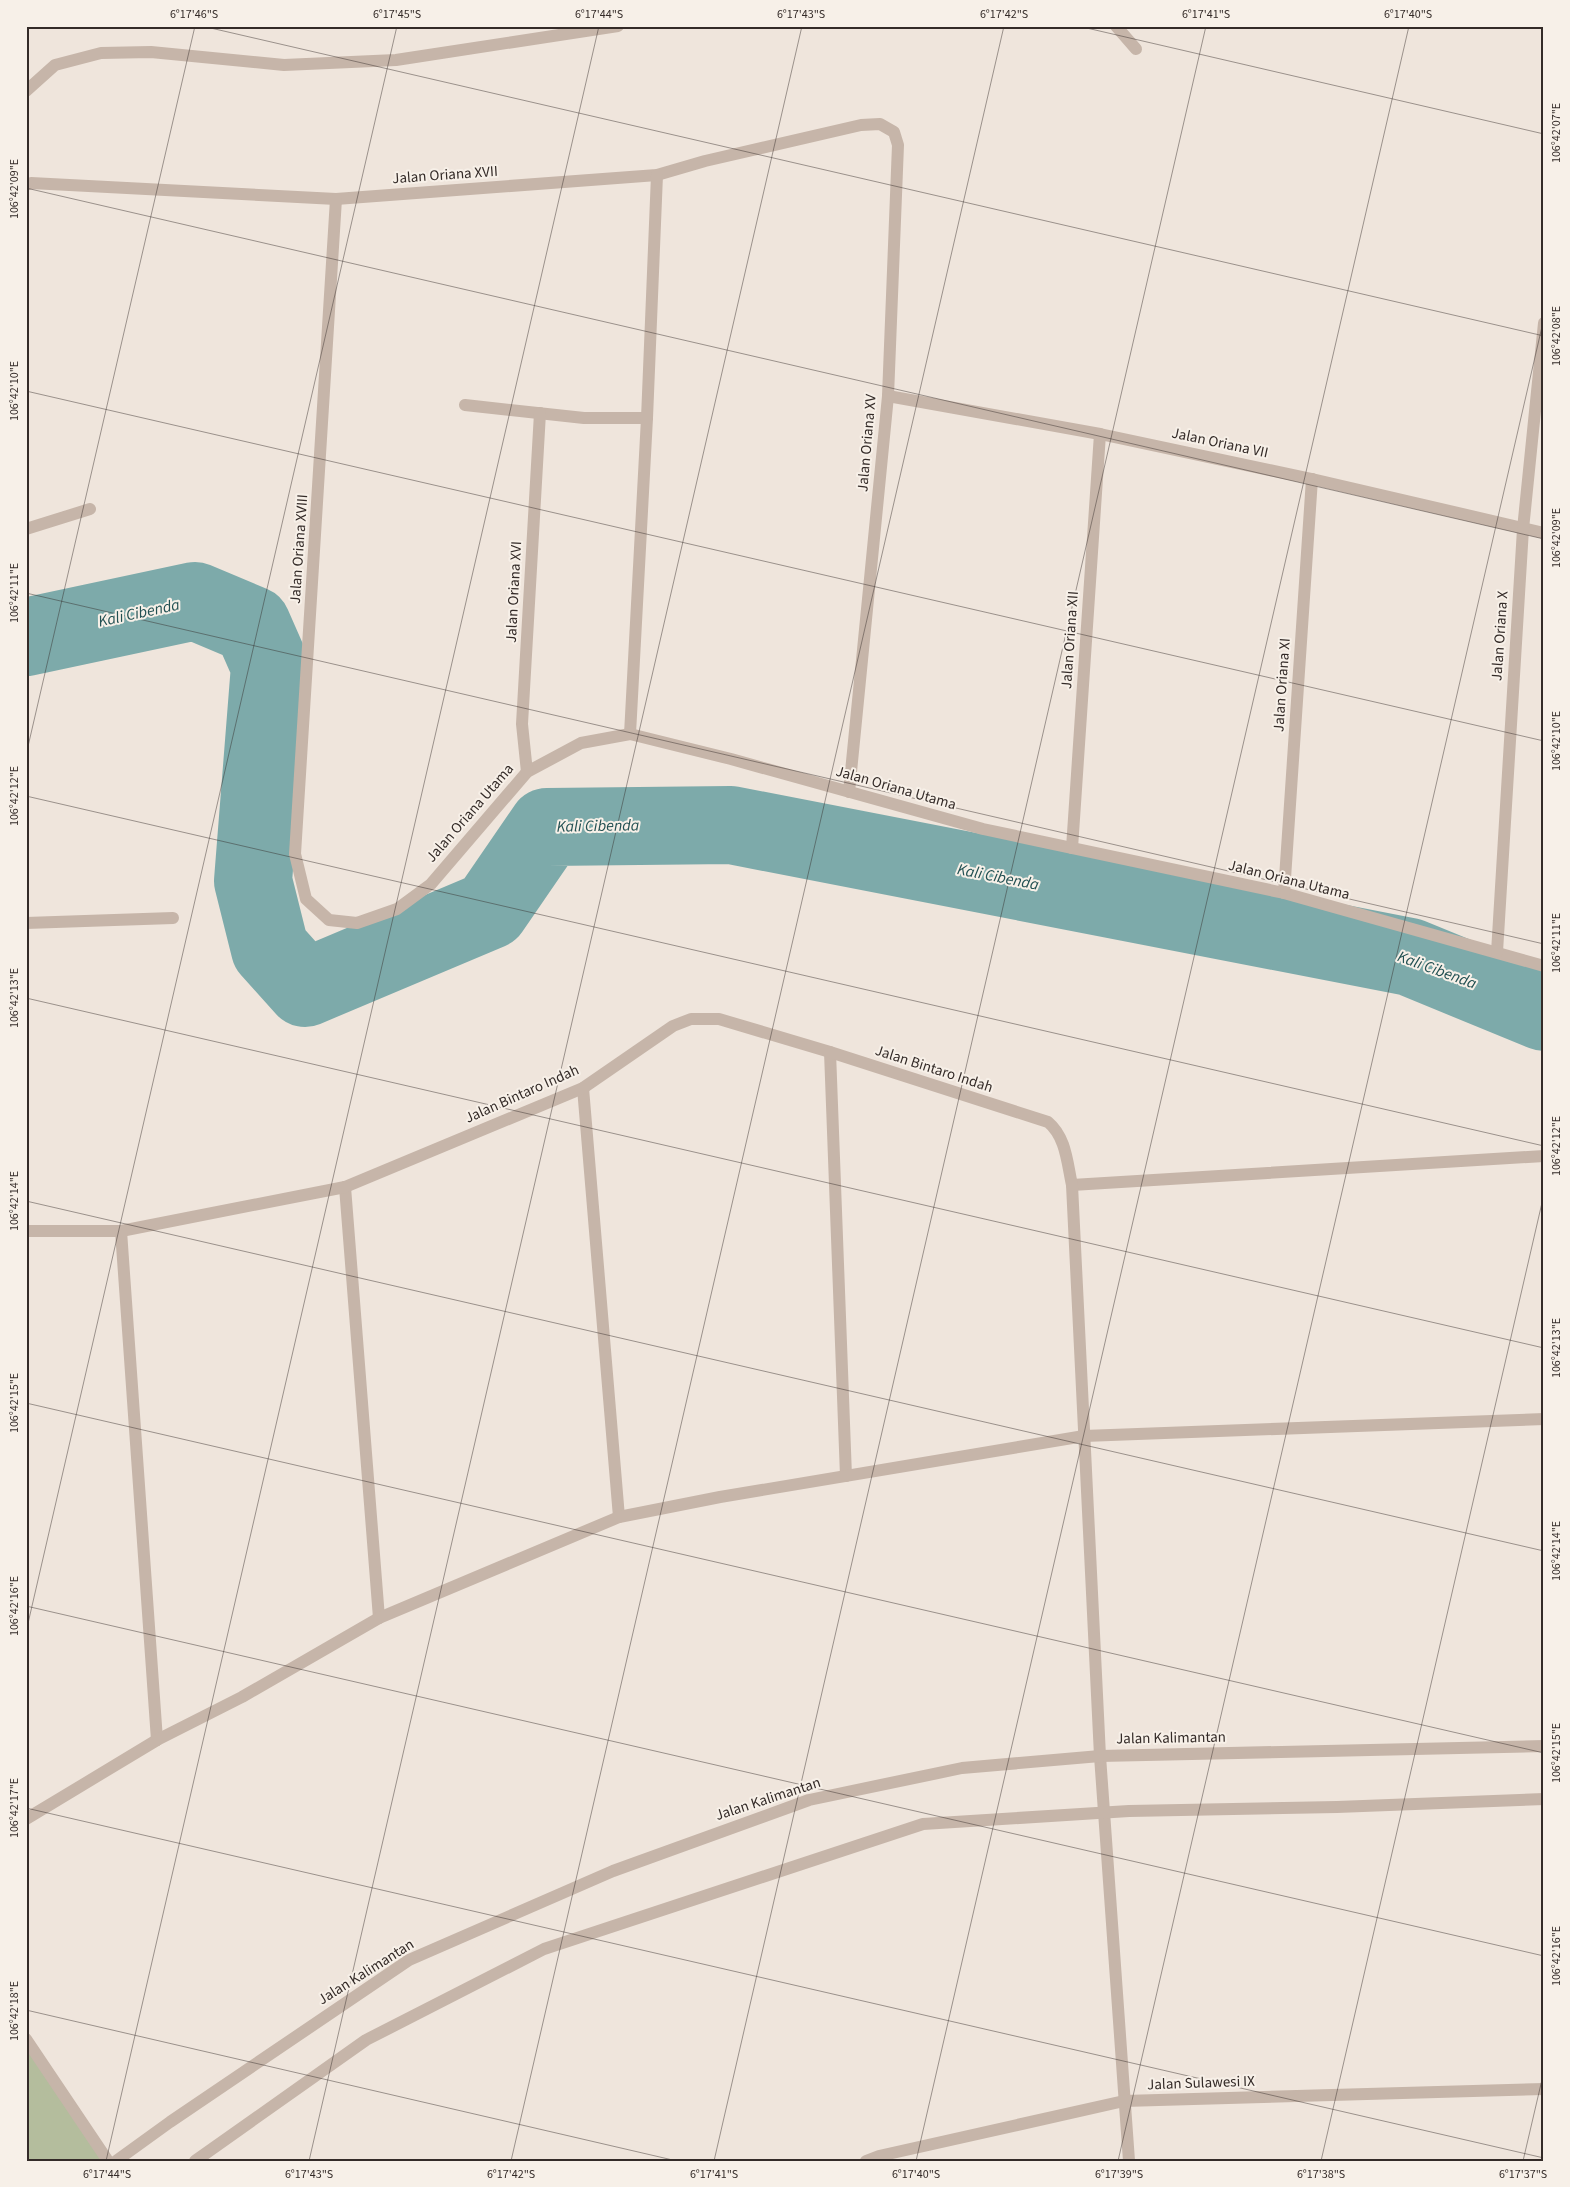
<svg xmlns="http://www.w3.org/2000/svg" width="1570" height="2187" viewBox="0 0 1570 2187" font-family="'Source Sans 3',sans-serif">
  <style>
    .green { fill: #b4bd9d }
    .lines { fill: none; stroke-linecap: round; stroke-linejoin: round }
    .river { stroke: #7daaaa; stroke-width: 78 }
    .minor { stroke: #c6b5a9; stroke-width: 12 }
    .ticks { fill: none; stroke: #342b28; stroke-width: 1; stroke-opacity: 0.45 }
    .labels { text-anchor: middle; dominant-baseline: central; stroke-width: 4; stroke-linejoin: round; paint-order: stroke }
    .street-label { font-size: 15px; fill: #342b28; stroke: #f7f0e8 }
    .water-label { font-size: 16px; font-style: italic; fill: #225052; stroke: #f7f0e8 }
    .neatline { fill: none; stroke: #342b28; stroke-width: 2 }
    .ticks-label { font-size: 12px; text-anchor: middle; fill: #342b28 }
  </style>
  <rect width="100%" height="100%" fill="#efe5dc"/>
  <polygon class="green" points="26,2044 108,2161 26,2161"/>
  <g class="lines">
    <polyline class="river" points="26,637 195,601 252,625 270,666 253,881 270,949 305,988 490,910 547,827 731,825 1410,957 1544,1012"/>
    <g class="minor">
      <polyline points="1116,26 1136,49"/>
      <polyline points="26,91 55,65 101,53 151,52 284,65 396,60 618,26"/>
      <polyline points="26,185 31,183 336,199 657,175 705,161 861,125 880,124 894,132 898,145 888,396 849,792"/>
      <polyline points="336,199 295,854 306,899 329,920 357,923 397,909 431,884 527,772 581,743 630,734 731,759 983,829 1284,893 1544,966"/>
      <polyline points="888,396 1100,434 1312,479 1544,533"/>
      <polyline points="465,405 584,418 647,418"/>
      <polyline points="26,529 90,509"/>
      <polyline points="630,734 647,418 657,175"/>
      <polyline points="527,772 522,724 540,413"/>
      <polyline points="1072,848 1100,434"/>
      <polyline points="1284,893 1312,479"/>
      <polyline points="26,923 173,918"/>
      <polyline points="1497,952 1523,529 1544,323"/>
      <polyline points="830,1052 846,1476"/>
      <polyline points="583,1088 619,1517"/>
      <polyline points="1072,1185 1544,1156"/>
      <polyline points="345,1187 379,1618"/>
      <path d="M26 1231H121L345 1187 583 1088 673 1026 691 1019H719L830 1052 1048 1122C1066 1137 1067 1162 1072 1185L1100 1756 1129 2161"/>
      <polyline points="121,1231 157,1740"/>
      <polyline points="26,1819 157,1740 242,1697 379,1618 619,1517 720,1497 1084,1436 1544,1419"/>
      <polyline points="26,2039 108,2161"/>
      <polyline points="116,2161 170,2122 409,1960 613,1871 809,1800 962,1768 1100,1756 1544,1746"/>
      <polyline points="195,2161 366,2040 544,1949 923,1824 1129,1811 1337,1807 1544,1799"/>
      <polyline points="866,2161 879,2156 1124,2101 1544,2089"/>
    </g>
  </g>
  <path class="ticks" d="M202 26 1544 336M1078 26 1544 134M26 188 1544 539M26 391 1544 741M26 593 1544 944M26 755 195 26M26 796 1544 1146M26 998 1544 1348M26 1201 1544 1551M26 1403 1544 1753M26 1606 1544 1956M26 1632 397 26M26 1808 1544 2158M26 2010 677 2161M106 2161 599 26M309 2161 802 26M511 2161 1004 26M714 2161 1206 26M916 2161 1409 26M1118 2161 1544 318M1321 2161 1544 1194M1523 2161 1544 2071"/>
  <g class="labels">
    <g class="street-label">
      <text transform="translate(445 175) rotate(-4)">Jalan Oriana XVII</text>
      <text transform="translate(867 443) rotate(-85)">Jalan Oriana XV</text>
      <text transform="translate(1220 443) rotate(12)">Jalan Oriana VII</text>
      <text transform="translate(299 549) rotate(-86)">Jalan Oriana XVIII</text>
      <text transform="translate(514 592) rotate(-87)">Jalan Oriana XVI</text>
      <text transform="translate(1500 636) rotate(-86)">Jalan Oriana X</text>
      <text transform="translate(1070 640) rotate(-86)">Jalan Oriana XII</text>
      <text transform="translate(1282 685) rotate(-86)">Jalan Oriana XI</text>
      <text transform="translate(896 788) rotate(16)">Jalan Oriana Utama</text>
      <text transform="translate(470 813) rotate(-49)">Jalan Oriana Utama</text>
      <text transform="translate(1289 880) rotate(14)">Jalan Oriana Utama</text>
      <text transform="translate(934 1069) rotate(18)">Jalan Bintaro Indah</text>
      <text transform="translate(522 1094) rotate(-24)">Jalan Bintaro Indah</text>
      <text transform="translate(1171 1738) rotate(-1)">Jalan Kalimantan</text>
      <text transform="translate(768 1799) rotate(-18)">Jalan Kalimantan</text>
      <text transform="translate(366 1972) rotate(-32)">Jalan Kalimantan</text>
      <text transform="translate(1201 2083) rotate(-2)">Jalan Sulawesi IX</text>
    </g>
    <g class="water-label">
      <text transform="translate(139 613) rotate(-12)">Kali Cibenda</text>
      <text transform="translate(598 826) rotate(-1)">Kali Cibenda</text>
      <text transform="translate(998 877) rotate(11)">Kali Cibenda</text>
      <text transform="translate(1437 970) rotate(20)">Kali Cibenda</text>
    </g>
  </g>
  <rect width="1570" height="2187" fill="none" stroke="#f7f0e8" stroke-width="55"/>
  <rect x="28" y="28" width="1514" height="2132" class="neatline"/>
  <g class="ticks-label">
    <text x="194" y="18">6°17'46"S</text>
    <text x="397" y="18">6°17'45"S</text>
    <text x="599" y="18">6°17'44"S</text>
    <text x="801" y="18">6°17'43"S</text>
    <text x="1004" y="18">6°17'42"S</text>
    <text x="1206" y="18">6°17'41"S</text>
    <text x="1408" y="18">6°17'40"S</text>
    <text transform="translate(1556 133) rotate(-90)" y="4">106°42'07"E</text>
    <text transform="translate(14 189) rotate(-90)" y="4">106°42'09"E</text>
    <text transform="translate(1556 336) rotate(-90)" y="4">106°42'08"E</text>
    <text transform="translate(14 391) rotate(-90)" y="4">106°42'10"E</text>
    <text transform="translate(1556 538) rotate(-90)" y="4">106°42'09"E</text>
    <text transform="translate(14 593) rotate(-90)" y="4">106°42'11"E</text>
    <text transform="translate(1556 741) rotate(-90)" y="4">106°42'10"E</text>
    <text transform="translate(14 796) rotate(-90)" y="4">106°42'12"E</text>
    <text transform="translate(1556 943) rotate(-90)" y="4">106°42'11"E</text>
    <text transform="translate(14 998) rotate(-90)" y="4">106°42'13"E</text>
    <text transform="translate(1556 1146) rotate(-90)" y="4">106°42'12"E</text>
    <text transform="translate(14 1201) rotate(-90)" y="4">106°42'14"E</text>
    <text transform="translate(1556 1348) rotate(-90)" y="4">106°42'13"E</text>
    <text transform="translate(14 1403) rotate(-90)" y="4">106°42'15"E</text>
    <text transform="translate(1556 1551) rotate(-90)" y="4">106°42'14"E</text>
    <text transform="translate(14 1606) rotate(-90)" y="4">106°42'16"E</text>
    <text transform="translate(1556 1753) rotate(-90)" y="4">106°42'15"E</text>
    <text transform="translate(14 1808) rotate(-90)" y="4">106°42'17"E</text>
    <text transform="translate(1556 1956) rotate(-90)" y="4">106°42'16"E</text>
    <text transform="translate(14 2011) rotate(-90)" y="4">106°42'18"E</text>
    <text x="107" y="2178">6°17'44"S</text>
    <text x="309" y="2178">6°17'43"S</text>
    <text x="511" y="2178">6°17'42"S</text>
    <text x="714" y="2178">6°17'41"S</text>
    <text x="916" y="2178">6°17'40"S</text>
    <text x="1119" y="2178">6°17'39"S</text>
    <text x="1321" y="2178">6°17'38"S</text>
    <text x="1523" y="2178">6°17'37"S</text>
  </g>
</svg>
